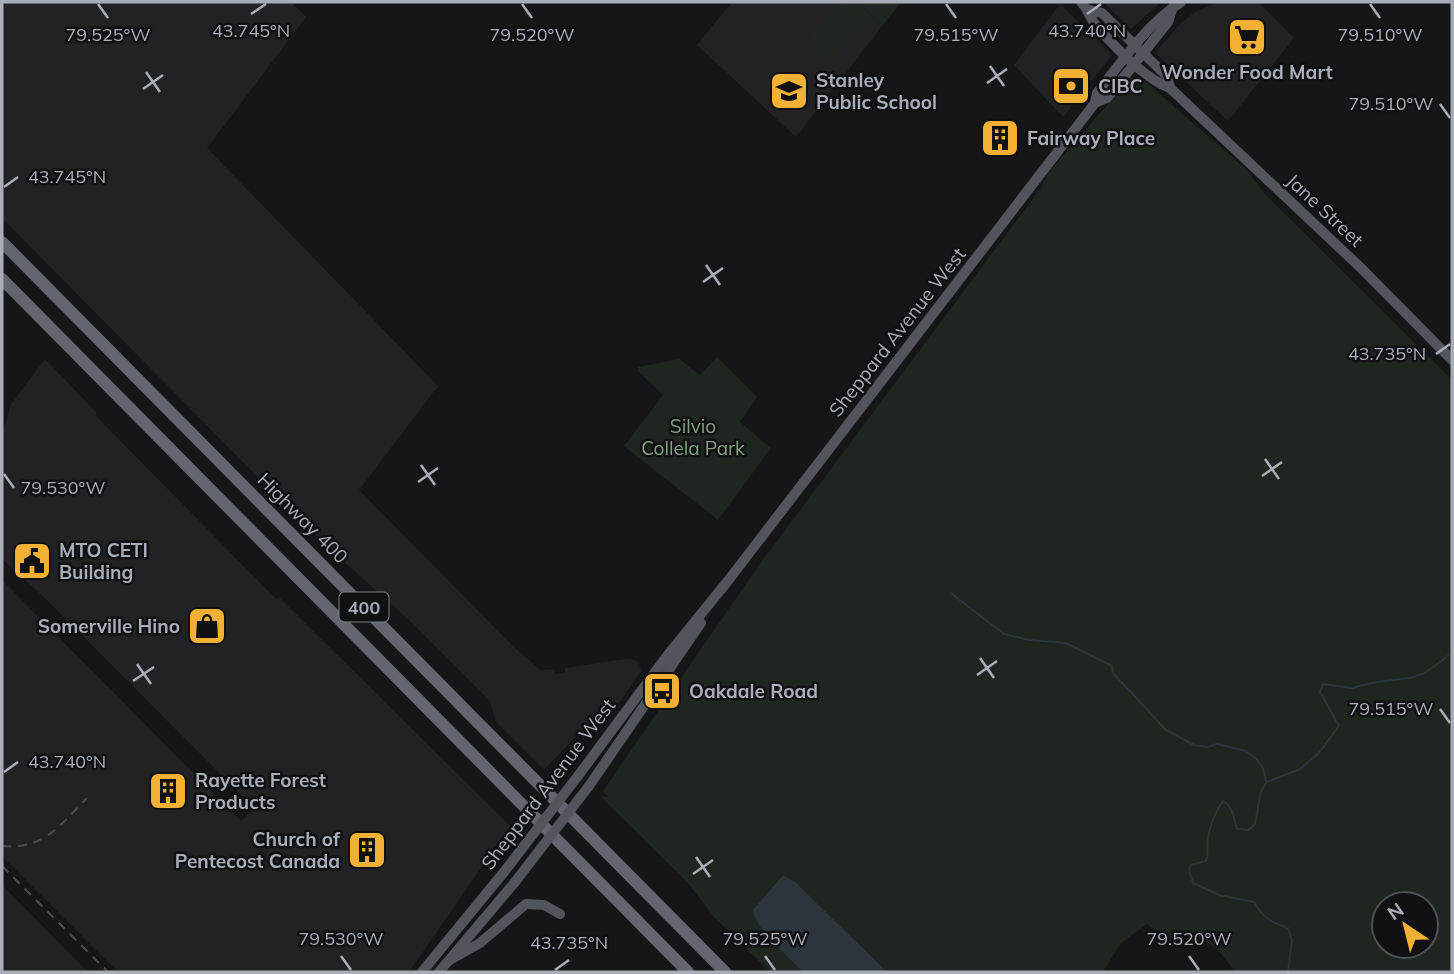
<svg xmlns="http://www.w3.org/2000/svg" width="1454" height="974" viewBox="0 0 1454 974" font-family="Mulish,sans-serif">
  <style>
    .built { fill: #222225 }
    .green { fill: #1e261f; fill-rule: evenodd }
    .water { fill: #2c353c }
    .lines { fill: none; stroke-linecap: round; stroke-linejoin: round }
    .stream { stroke: #2c353c; stroke-width: 2 }
    .major { stroke: #53555c; stroke-width: 10 }
    .highway { stroke: #63666e; stroke-width: 12 }
    .rail { stroke: #4a4c52; stroke-width: 2; stroke-dasharray: 9 7; stroke-linecap: butt }
    .major-bridge { stroke: #53555c; stroke-width: 10 }
    .ticks { fill: none; stroke: #a8adb8; stroke-width: 2.5 }
    .labels { text-anchor: middle; dominant-baseline: central; stroke-width: 5; stroke-linejoin: round; paint-order: stroke }
    .shield { fill: #111113; stroke: #7b7e86; stroke-width: 2 }
    .shield-label { font-size: 18px; font-weight: bold; fill: #a8adb8 }
    .poi-label { font-size: 19px; font-weight: bold; fill: #a8adb8; stroke: #111113; text-anchor: start }
    .street-label { font-size: 19px; fill: #a8adb8; stroke: #111113 }
    .park-label { font-size: 19px; fill: #7fa381; stroke: #111113 }
    .ticks-label { font-size: 18px; text-anchor: middle; fill: #a8adb8; stroke: #111113; stroke-width: 5; stroke-linejoin: round; paint-order: stroke }
  </style>
  <rect width="100%" height="100%" fill="#161618"/>
  <g class="built">
    <polygon points="2,2 291,2 306,17 207,148 438,386 359,490 516,649 541,670 554,669 555,674 565,673 565,668 626,659 635,660 639,663 641,671 611,715 602,709 544,770 496,722 490,701 410,621 321,541 2,218"/>
    <polygon points="732,2 857,2 883,25 796,137 697,45"/>
    <polygon points="1103,2 1161,2 1131,29"/>
    <polygon points="1217,2 1258,2 1294,38 1228,121 1155,53 1180,24 1195,12"/>
    <polygon points="1060,4 1112,55 1063,117 1014,65"/>
    <polygon points="45,359 97,413 95,415 276,599 279,597 510,826 409,972 118,972 2,856 2,580 241,821 254,808 50,603 2,559 2,429 6,422 11,404"/>
    <polygon points="2,885 88,972 2,972"/>
  </g>
  <g class="green">
    <polygon points="842,2 849,2 867,18 831,58 809,39"/>
    <polygon points="857,2 901,2 883,25"/>
    <path d="M1132 76 1140 77 1246 169 1265 194 1452 380V972H1235C1210 939 1212 939 1170 942L1147 924 1121 943 1103 972H770L714 917 688 883 600 796 609 797 603 791 759 565 1041 188 1048 173ZM1384 904H1426V946H1384Z"/>
    <polygon points="717,357 757,397 740,422 771,448 718,520 624,446 663,395 638,371 638,367 679,359 700,375"/>
  </g>
  <path class="water" d="M783 875 795 882 887 972H803C790 958 754 928 753 910Z"/>
  <g class="lines">
    <g class="stream">
      <polyline points="952,594 1004,634 1029,640 1066,643 1112,666 1113,673 1166,730 1194,745 1208,747 1217,744 1246,751 1256,759 1263,768 1266,781"/>
      <path d="M1288 972 1292 940 1288 928C1271 923 1263 917 1254 902L1219 895 1193 883 1189 870 1191 865 1206 861C1209 854 1206 847 1208 838 1210 825 1215 812 1223 801 1233 807 1234 818 1237 829L1248 830 1255 824 1261 791 1267 782 1300 769 1318 754 1339 726 1320 692 1323 684 1352 688 1376 682 1410 678 1425 673 1452 653"/>
    </g>
    <g class="major">
      <path d="M1081 2C1089 10 1089 17 1095 24 1113 45 1145 79 1170 88L1361 268 1452 360"/>
      <polyline points="1089,10 1102,13 1147,57 1167,76 1170,88"/>
      <polyline points="1095,103 1107,98 1168,22 1173,7"/>
      <path d="M578 776 667 656 727 582 1095 103 1097 93C1123 60 1146 25 1181 2"/>
      <polyline points="589,786 701,623"/>
      <polyline points="450,960 480,943 526,904 544,905 560,914"/>
      <polyline points="422,972 504,872"/>
      <polyline points="439,972 515,882"/>
    </g>
    <g class="highway">
      <polyline points="2,242 725,972"/>
      <polyline points="2,279 688,972"/>
    </g>
    <g class="rail">
      <path d="M2 846C44 850 60 825 87 798"/>
      <polyline points="2,866 108,972"/>
    </g>
    <g class="major-bridge">
      <polyline points="504,872 578,776"/>
      <polyline points="515,882 589,786"/>
    </g>
  </g>
  <path class="ticks" d="M98 4 108 18M522 4 532 18M946 4 956 18M1370 4 1380 18M251 14 266 4M1087 14 1101 4M990 66 1004 86M146 72 160 92M987 83 1007 69M143 89 163 75M1440 104 1450 118M4 187 18 177M706 265 720 285M703 282 723 268M1436 354 1450 344M1265 459 1279 479M421 465 435 485M4 474 14 488M1262 476 1282 462M418 482 438 468M980 658 994 678M137 664 151 684M977 675 997 661M133 681 154 667M1440 709 1450 723M4 772 18 762M696 857 710 877M693 874 713 860M341 956 351 970M765 956 775 970M1189 956 1199 970M555 970 569 960"/>
  <defs>
    <symbol id="supermarket-square" viewBox="-11 -11 22 22"><rect x="-9" y="-9" width="18" height="18" rx="4" fill="#f2b134" stroke="#111113"/><path d="M-6-5.5h2.5l.6 2H6L4.5 2H-2.5L-4.4-4H-6ZM-1.5 3.2a1.3 1.3 0 1 0 .1 0ZM3 3.2a1.3 1.3 0 1 0 .1 0Z" fill="#111"/></symbol>
    <symbol id="bank-square" viewBox="-11 -11 22 22"><rect x="-9" y="-9" width="18" height="18" rx="4" fill="#f2b134" stroke="#111113"/><path d="M-6-4H6V4H-6ZM0-2.3a2.3 2.3 0 1 0 0 4.6a2.3 2.3 0 1 0 0-4.6Z" fill="#111"/></symbol>
    <symbol id="school-square" viewBox="-11 -11 22 22"><rect x="-9" y="-9" width="18" height="18" rx="4" fill="#f2b134" stroke="#111113"/><path d="M0-5L7-2L0 1L-7-2ZM-4 1L0 2.5L4 1V4Q0 6-4 4Z" fill="#111"/></symbol>
    <symbol id="building-square" viewBox="-11 -11 22 22"><rect x="-9" y="-9" width="18" height="18" rx="4" fill="#f2b134" stroke="#111113"/><path d="M-4-6H4V6H1V3H-1V6H-4ZM-2.5-4.3h1.7v1.8h-1.7ZM.8-4.3h1.7v1.8H.8ZM-2.5-1h1.7V.8h-1.7ZM.8-1h1.7V.8H.8Z" fill="#111"/></symbol>
    <symbol id="civic-square" viewBox="-11 -11 22 22"><rect x="-9" y="-9" width="18" height="18" rx="4" fill="#f2b134" stroke="#111113"/><path d="M-.6-6.5H3V-4.5H.6V-3L4-1V1h2V6H-6V1h2V-1L-.6-3ZM-1.2 2.5V6h2.4V2.5Z" fill="#111"/></symbol>
    <symbol id="shop-square" viewBox="-11 -11 22 22"><rect x="-9" y="-9" width="18" height="18" rx="4" fill="#f2b134" stroke="#111113"/><path d="M-5-2.5h2.3a2.7 3.5 0 0 1 5.4 0H5L5.5 6h-11ZM-1.5-2.5h3a1.5 2.3 0 0 0-3 0Z" fill="#111"/></symbol>
    <symbol id="bus-square" viewBox="-11 -11 22 22"><rect x="-9" y="-9" width="18" height="18" rx="4" fill="#f2b134" stroke="#111113"/><path d="M-5-6H5V4H4V6H2V4H-2V6H-4V4H-5ZM-3.5-4V0h7V-4ZM-3.5 1.2v1.5H-2V1.2ZM2 1.2v1.5H3.5V1.2Z" fill="#111"/></symbol>
  </defs>
  <g fill-rule="evenodd">
    <use href="#supermarket-square" x="1225" y="15" width="44" height="44"/>
    <use href="#bank-square" x="1049" y="64" width="44" height="44"/>
    <use href="#school-square" x="767" y="69" width="44" height="44"/>
    <use href="#building-square" x="978" y="116" width="44" height="44"/>
    <use href="#civic-square" x="10" y="539" width="44" height="44"/>
    <use href="#shop-square" x="185" y="604" width="44" height="44"/>
    <use href="#bus-square" x="640" y="669" width="44" height="44"/>
    <use href="#building-square" x="146" y="769" width="44" height="44"/>
    <use href="#building-square" x="345" y="828" width="44" height="44"/>
  </g>
  <g class="labels">
    <rect class="shield" x="339.5" y="592.5" width="49" height="29" rx="5"/>
    <g class="shield-label">
      <text x="364" y="607">400</text>
    </g>
    <g class="poi-label">
      <text x="1247" y="72" text-anchor="middle">Wonder Food Mart</text>
      <text x="816" y="80">Stanley<tspan x="816" dy="22">Public School</tspan></text>
      <text x="1098" y="86">CIBC</text>
      <text x="1027" y="138">Fairway Place</text>
      <text x="59" y="550">MTO CETI<tspan x="59" dy="22">Building</tspan></text>
      <text x="180" y="626" text-anchor="end">Somerville Hino</text>
      <text x="689" y="691">Oakdale Road</text>
      <text x="195" y="780">Rayette Forest<tspan x="195" dy="22">Products</tspan></text>
      <text x="340" y="839" text-anchor="end">Church of<tspan x="340" dy="22">Pentecost Canada</tspan></text>
    </g>
    <g class="street-label">
      <text transform="translate(1325 210) rotate(43)">Jane Street</text>
      <text transform="translate(897 332) rotate(-52)">Sheppard Avenue West</text>
      <text transform="translate(303 518) rotate(45)">Highway 400</text>
      <text transform="translate(548 784) rotate(-53)">Sheppard Avenue West</text>
    </g>
    <g class="park-label">
      <text x="693" y="426">Silvio<tspan x="693" dy="22">Collela Park</tspan></text>
    </g>
  </g>
  <g class="ticks-label">
    <text x="251" y="37">43.745°N</text>
    <text x="1087" y="37">43.740°N</text>
    <text x="1380" y="41">79.510°W</text>
    <text x="108" y="41">79.525°W</text>
    <text x="532" y="41">79.520°W</text>
    <text x="956" y="41">79.515°W</text>
    <text x="1391" y="110">79.510°W</text>
    <text x="67" y="183">43.745°N</text>
    <text x="1387" y="360">43.735°N</text>
    <text x="63" y="494">79.530°W</text>
    <text x="1391" y="715">79.515°W</text>
    <text x="67" y="768">43.740°N</text>
    <text x="341" y="945">79.530°W</text>
    <text x="765" y="945">79.525°W</text>
    <text x="1189" y="945">79.520°W</text>
    <text x="569" y="949">43.735°N</text>
  </g>
  <rect width="1454" height="974" fill="none" stroke="#a8adb8" stroke-width="7"/>
  <g transform="translate(1405 925) rotate(325)"><circle r="33" fill="#111113" stroke="#4d4f55" stroke-width="2"/>
  <path d="M0-5L12 26L0 18L-12 26Z" fill="#f2b134"/>
  <text y="-10" font-size="19" font-weight="bold" text-anchor="middle" fill="#a8adb8">N</text>
  </g>
</svg>
